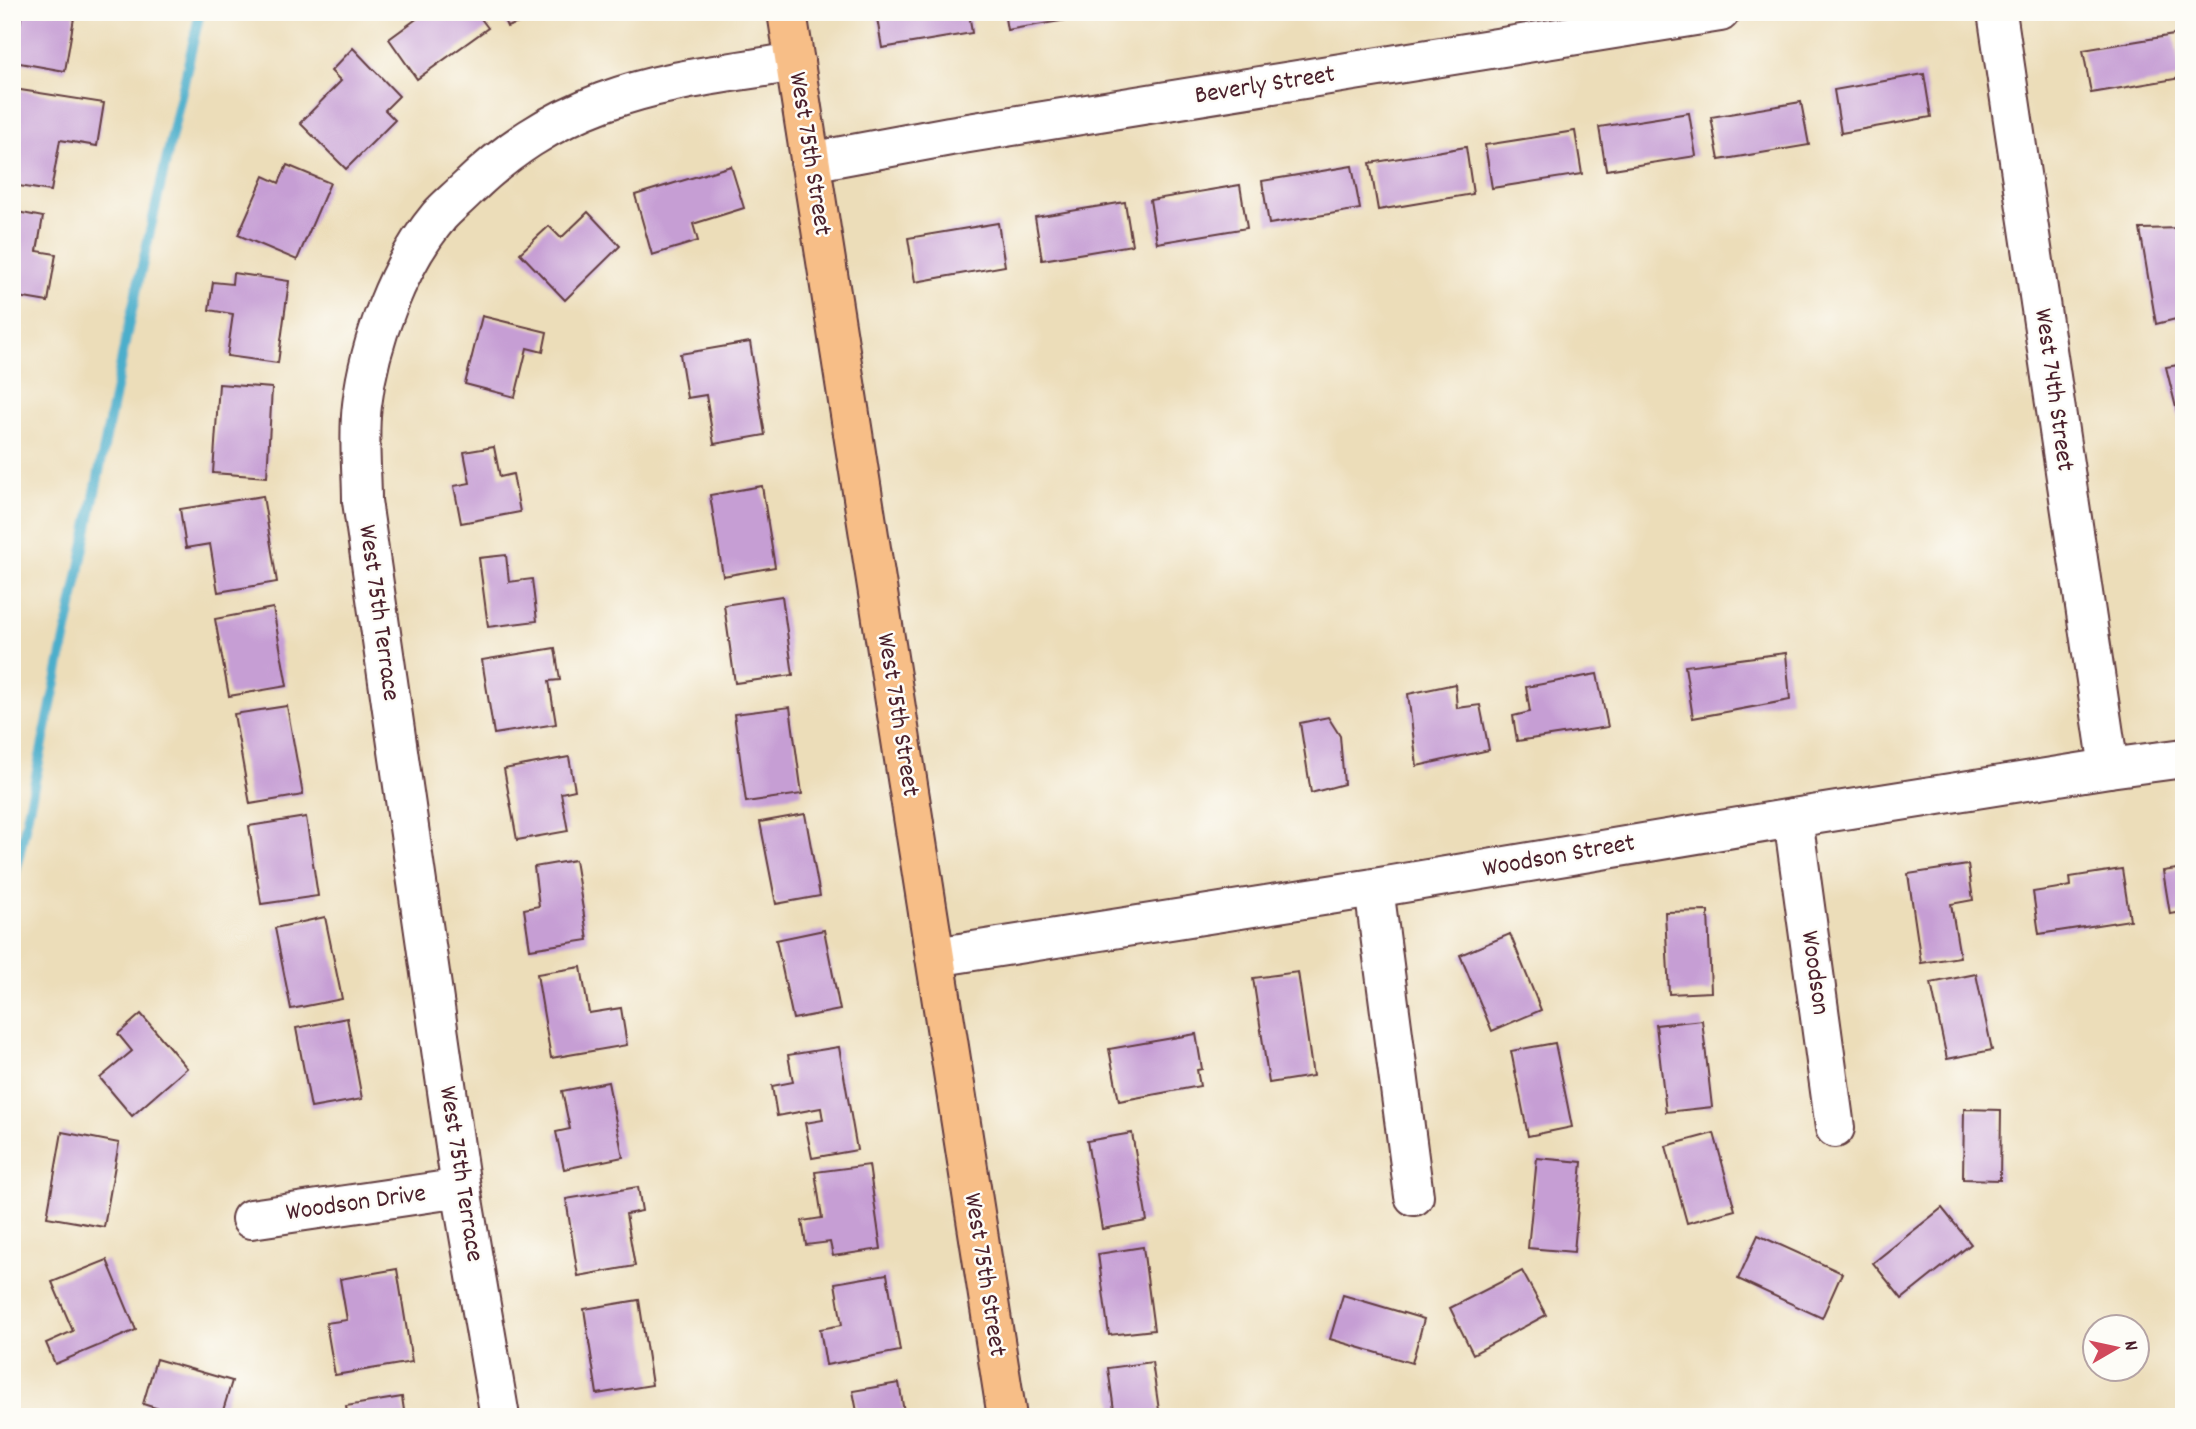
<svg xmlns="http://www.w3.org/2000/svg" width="2196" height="1429" viewBox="0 0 2196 1429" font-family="Dekko,sans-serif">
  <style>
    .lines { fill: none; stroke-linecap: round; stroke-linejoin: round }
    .stream { stroke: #4caecb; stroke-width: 10 }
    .building { fill: #c69ed4 }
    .minor-casing { stroke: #623c40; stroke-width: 42 }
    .major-casing { stroke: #623c40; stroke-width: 42 }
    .minor { stroke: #fff; stroke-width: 38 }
    .major { stroke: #f7be87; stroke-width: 38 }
    .labels { text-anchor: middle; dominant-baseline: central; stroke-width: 5; stroke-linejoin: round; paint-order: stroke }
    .street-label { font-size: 26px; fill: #4a1f2b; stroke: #fdfcf7 }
  </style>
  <rect width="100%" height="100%" fill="#fdfcf7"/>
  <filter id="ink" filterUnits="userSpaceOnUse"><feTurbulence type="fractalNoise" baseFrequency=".0143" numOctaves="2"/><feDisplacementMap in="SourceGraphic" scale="14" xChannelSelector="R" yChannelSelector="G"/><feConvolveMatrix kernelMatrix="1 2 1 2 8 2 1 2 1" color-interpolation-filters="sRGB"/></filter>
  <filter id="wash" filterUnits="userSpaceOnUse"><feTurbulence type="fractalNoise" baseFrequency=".00686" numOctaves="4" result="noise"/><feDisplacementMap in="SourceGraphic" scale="28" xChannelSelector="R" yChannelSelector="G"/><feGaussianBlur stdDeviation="1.57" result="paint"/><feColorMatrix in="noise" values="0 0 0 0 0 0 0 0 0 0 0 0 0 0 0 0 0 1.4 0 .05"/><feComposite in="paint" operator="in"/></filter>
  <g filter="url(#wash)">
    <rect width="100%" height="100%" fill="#ecddb9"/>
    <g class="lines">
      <polyline class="stream" points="12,889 75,592 128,328 200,12"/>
    </g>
    <g id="blocks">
      <g class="building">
        <polygon points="22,12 75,12 65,71 14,62"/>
        <polygon points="426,12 476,12 488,28 417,79 389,39"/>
        <polygon points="501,12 547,12 547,13 507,27"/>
        <polygon points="876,12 969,12 972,33 882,48"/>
        <polygon points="1004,12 1097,12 1097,15 1007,30"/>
        <polygon points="2174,35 2181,78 2091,93 2083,50"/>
        <polygon points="353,48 399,96 385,110 395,120 346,169 300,123 341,81 331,71"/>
        <polygon points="1924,74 1931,117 1841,133 1834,90"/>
        <polygon points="14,89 104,103 97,146 60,140 51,191 12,185"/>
        <polygon points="1801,102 1809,145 1719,160 1711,117"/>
        <polygon points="1689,113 1696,156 1606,170 1599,127"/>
        <polygon points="1575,131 1582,174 1492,188 1485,145"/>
        <polygon points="1466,147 1473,194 1378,210 1370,163"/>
        <polygon points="287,165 330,183 297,260 238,235 264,176 279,183"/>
        <polygon points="731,166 744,208 693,224 698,241 652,255 635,195"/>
        <polygon points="1352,166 1360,209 1269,224 1262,181"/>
        <polygon points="1240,185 1247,228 1157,243 1150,200"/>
        <polygon points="1125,202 1132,245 1042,260 1035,217"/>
        <polygon points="12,211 43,217 37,251 56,254 48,302 12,296"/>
        <polygon points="588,212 620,246 565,300 520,253 549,226 561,238"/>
        <polygon points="998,223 1005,266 915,282 908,238"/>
        <polygon points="2184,228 2184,317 2156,324 2140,229"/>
        <polygon points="233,273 289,281 278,363 227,356 233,314 209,310 213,282 232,284"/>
        <polygon points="482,316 547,332 543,352 527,348 515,397 465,384"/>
        <polygon points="750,342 765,435 714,444 706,395 687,398 680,354"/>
        <polygon points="2184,364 2184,436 2183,436 2166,367"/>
        <polygon points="219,384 272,388 267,477 213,473"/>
        <polygon points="494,447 500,477 513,474 520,512 461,523 454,486 470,483 464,452"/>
        <polygon points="762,486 775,567 723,576 710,495"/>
        <polygon points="263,496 277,582 218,592 210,544 186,548 180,509"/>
        <polygon points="506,555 509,582 532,579 537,621 488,627 479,558"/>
        <polygon points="782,596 793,675 735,683 724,605"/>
        <polygon points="273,608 287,686 229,696 215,619"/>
        <polygon points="555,648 560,680 549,681 556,724 494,734 482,660"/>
        <polygon points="1786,653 1790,700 1693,718 1685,666"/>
        <polygon points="1597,674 1608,727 1517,741 1513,716 1530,712 1526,687"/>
        <polygon points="1455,684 1457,708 1480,705 1489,750 1417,766 1408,694"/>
        <polygon points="287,706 303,795 250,804 234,714"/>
        <polygon points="790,707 802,794 746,802 734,714"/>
        <polygon points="1328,717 1340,736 1344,784 1311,793 1300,723"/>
        <polygon points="569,757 575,790 561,793 568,831 517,840 504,769"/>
        <polygon points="805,814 820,896 776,904 760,822"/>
        <polygon points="306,817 318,896 261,904 249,826"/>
        <polygon points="575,860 588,940 530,949 524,909 539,906 534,867"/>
        <polygon points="1968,865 1973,900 1951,904 1960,957 1921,963 1908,874"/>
        <polygon points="2184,868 2184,912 2170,914 2163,871"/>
        <polygon points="2122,869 2130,920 2039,934 2033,892 2071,886 2070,877"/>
        <polygon points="1708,911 1711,992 1669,994 1665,912"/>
        <polygon points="325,917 342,999 291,1009 275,928"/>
        <polygon points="824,930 840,1010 793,1019 776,940"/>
        <polygon points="1510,934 1541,1010 1492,1031 1460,955"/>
        <polygon points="581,967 589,1013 621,1008 627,1045 551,1058 537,974"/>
        <polygon points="1298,972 1313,1076 1269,1083 1253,978"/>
        <polygon points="1976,974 1992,1050 1947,1059 1931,983"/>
        <polygon points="141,1014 187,1068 132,1116 100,1078 132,1051 118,1034"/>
        <polygon points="347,1018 362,1099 311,1108 296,1028"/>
        <polygon points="1702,1020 1712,1107 1666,1112 1656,1025"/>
        <polygon points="1196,1034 1202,1069 1197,1070 1200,1086 1119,1101 1109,1049"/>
        <polygon points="1555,1043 1572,1127 1528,1136 1511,1051"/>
        <polygon points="839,1047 857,1150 812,1158 805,1123 823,1120 821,1108 777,1116 772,1086 793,1082 788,1055"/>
        <polygon points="608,1082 623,1157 564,1169 556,1132 570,1129 562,1091"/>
        <polygon points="1964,1109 2001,1110 2000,1180 1963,1179"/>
        <polygon points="62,1132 119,1143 104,1227 47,1217"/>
        <polygon points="1132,1133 1147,1221 1102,1229 1087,1141"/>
        <polygon points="1714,1133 1735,1210 1687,1223 1666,1146"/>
        <polygon points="1537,1158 1582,1162 1574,1252 1528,1248"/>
        <polygon points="869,1165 881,1249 833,1256 830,1242 806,1245 802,1221 822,1218 815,1172"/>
        <polygon points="638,1187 642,1211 626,1214 635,1266 578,1276 566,1199"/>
        <polygon points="1942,1208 1971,1244 1902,1299 1873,1263"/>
        <polygon points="1758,1235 1842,1273 1822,1318 1738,1279"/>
        <polygon points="1143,1247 1154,1330 1109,1335 1098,1254"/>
        <polygon points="107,1260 136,1330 55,1364 46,1343 73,1331 52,1282"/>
        <polygon points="397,1269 412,1362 335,1375 326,1323 347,1320 340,1279"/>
        <polygon points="1522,1271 1546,1315 1473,1354 1450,1308"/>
        <polygon points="887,1274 900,1351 826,1365 820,1329 842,1325 835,1283"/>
        <polygon points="1343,1295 1424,1319 1412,1363 1330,1339"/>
        <polygon points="639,1300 652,1385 597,1394 584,1309"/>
        <polygon points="156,1359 232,1381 221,1417 185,1417 143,1404"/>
        <polygon points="1152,1362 1160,1417 1115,1417 1108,1368"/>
        <polygon points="899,1383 905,1417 858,1417 853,1391"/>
        <polygon points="402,1397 405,1417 348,1417 346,1406"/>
      </g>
    </g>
  </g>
  <g filter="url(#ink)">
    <use href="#blocks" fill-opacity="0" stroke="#623c40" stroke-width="2"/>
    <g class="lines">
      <defs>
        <g id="minor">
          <polyline points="1997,12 2109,768"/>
          <polyline points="810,162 950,136 1720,12"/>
          <polyline points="1793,818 1835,1128"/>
          <polyline points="1374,888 1414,1196"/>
          <polyline points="935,957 1374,888 1793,818 2109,768 2184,758"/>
          <polyline points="251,1219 461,1188"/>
          <path d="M500 1417 461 1188 362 501C362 471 358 435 362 405 369 343 398 265 439 216 447 207 457 199 466 190 507 150 549 122 603 102 664 79 731 73 795 62"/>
        </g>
        <polyline id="major" points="787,12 1007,1417"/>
      </defs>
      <use href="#minor" class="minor-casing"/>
      <use href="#major" class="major-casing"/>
      <use href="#minor" class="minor"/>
      <use href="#major" class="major"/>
    </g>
  </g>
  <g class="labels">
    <g class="street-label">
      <text transform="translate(1265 86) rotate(-9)">Beverly Street</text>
      <text transform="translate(809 154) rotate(81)">West 75th Street</text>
      <text transform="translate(2053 390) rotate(82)">West 74th Street</text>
      <text transform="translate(378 613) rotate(82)">West 75th Terrace</text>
      <text transform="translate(897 715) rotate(81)">West 75th Street</text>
      <text transform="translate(1559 857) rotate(-10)">Woodson Street</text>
      <text transform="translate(1814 973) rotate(82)">Woodson</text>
      <text transform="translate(460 1174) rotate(81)">West 75th Terrace</text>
      <text transform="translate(356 1204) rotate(-8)">Woodson Drive</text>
      <text transform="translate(984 1275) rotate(81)">West 75th Street</text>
    </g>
  </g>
  <rect width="2196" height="1429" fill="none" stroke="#fdfcf7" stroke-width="42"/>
  <g transform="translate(2116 1348) rotate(81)"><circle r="33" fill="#fdfcf7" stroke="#b5a4a5" stroke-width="2"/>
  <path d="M0-5L12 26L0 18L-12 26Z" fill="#d1495b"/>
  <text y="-10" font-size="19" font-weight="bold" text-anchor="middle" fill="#4a1f2b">N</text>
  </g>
</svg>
